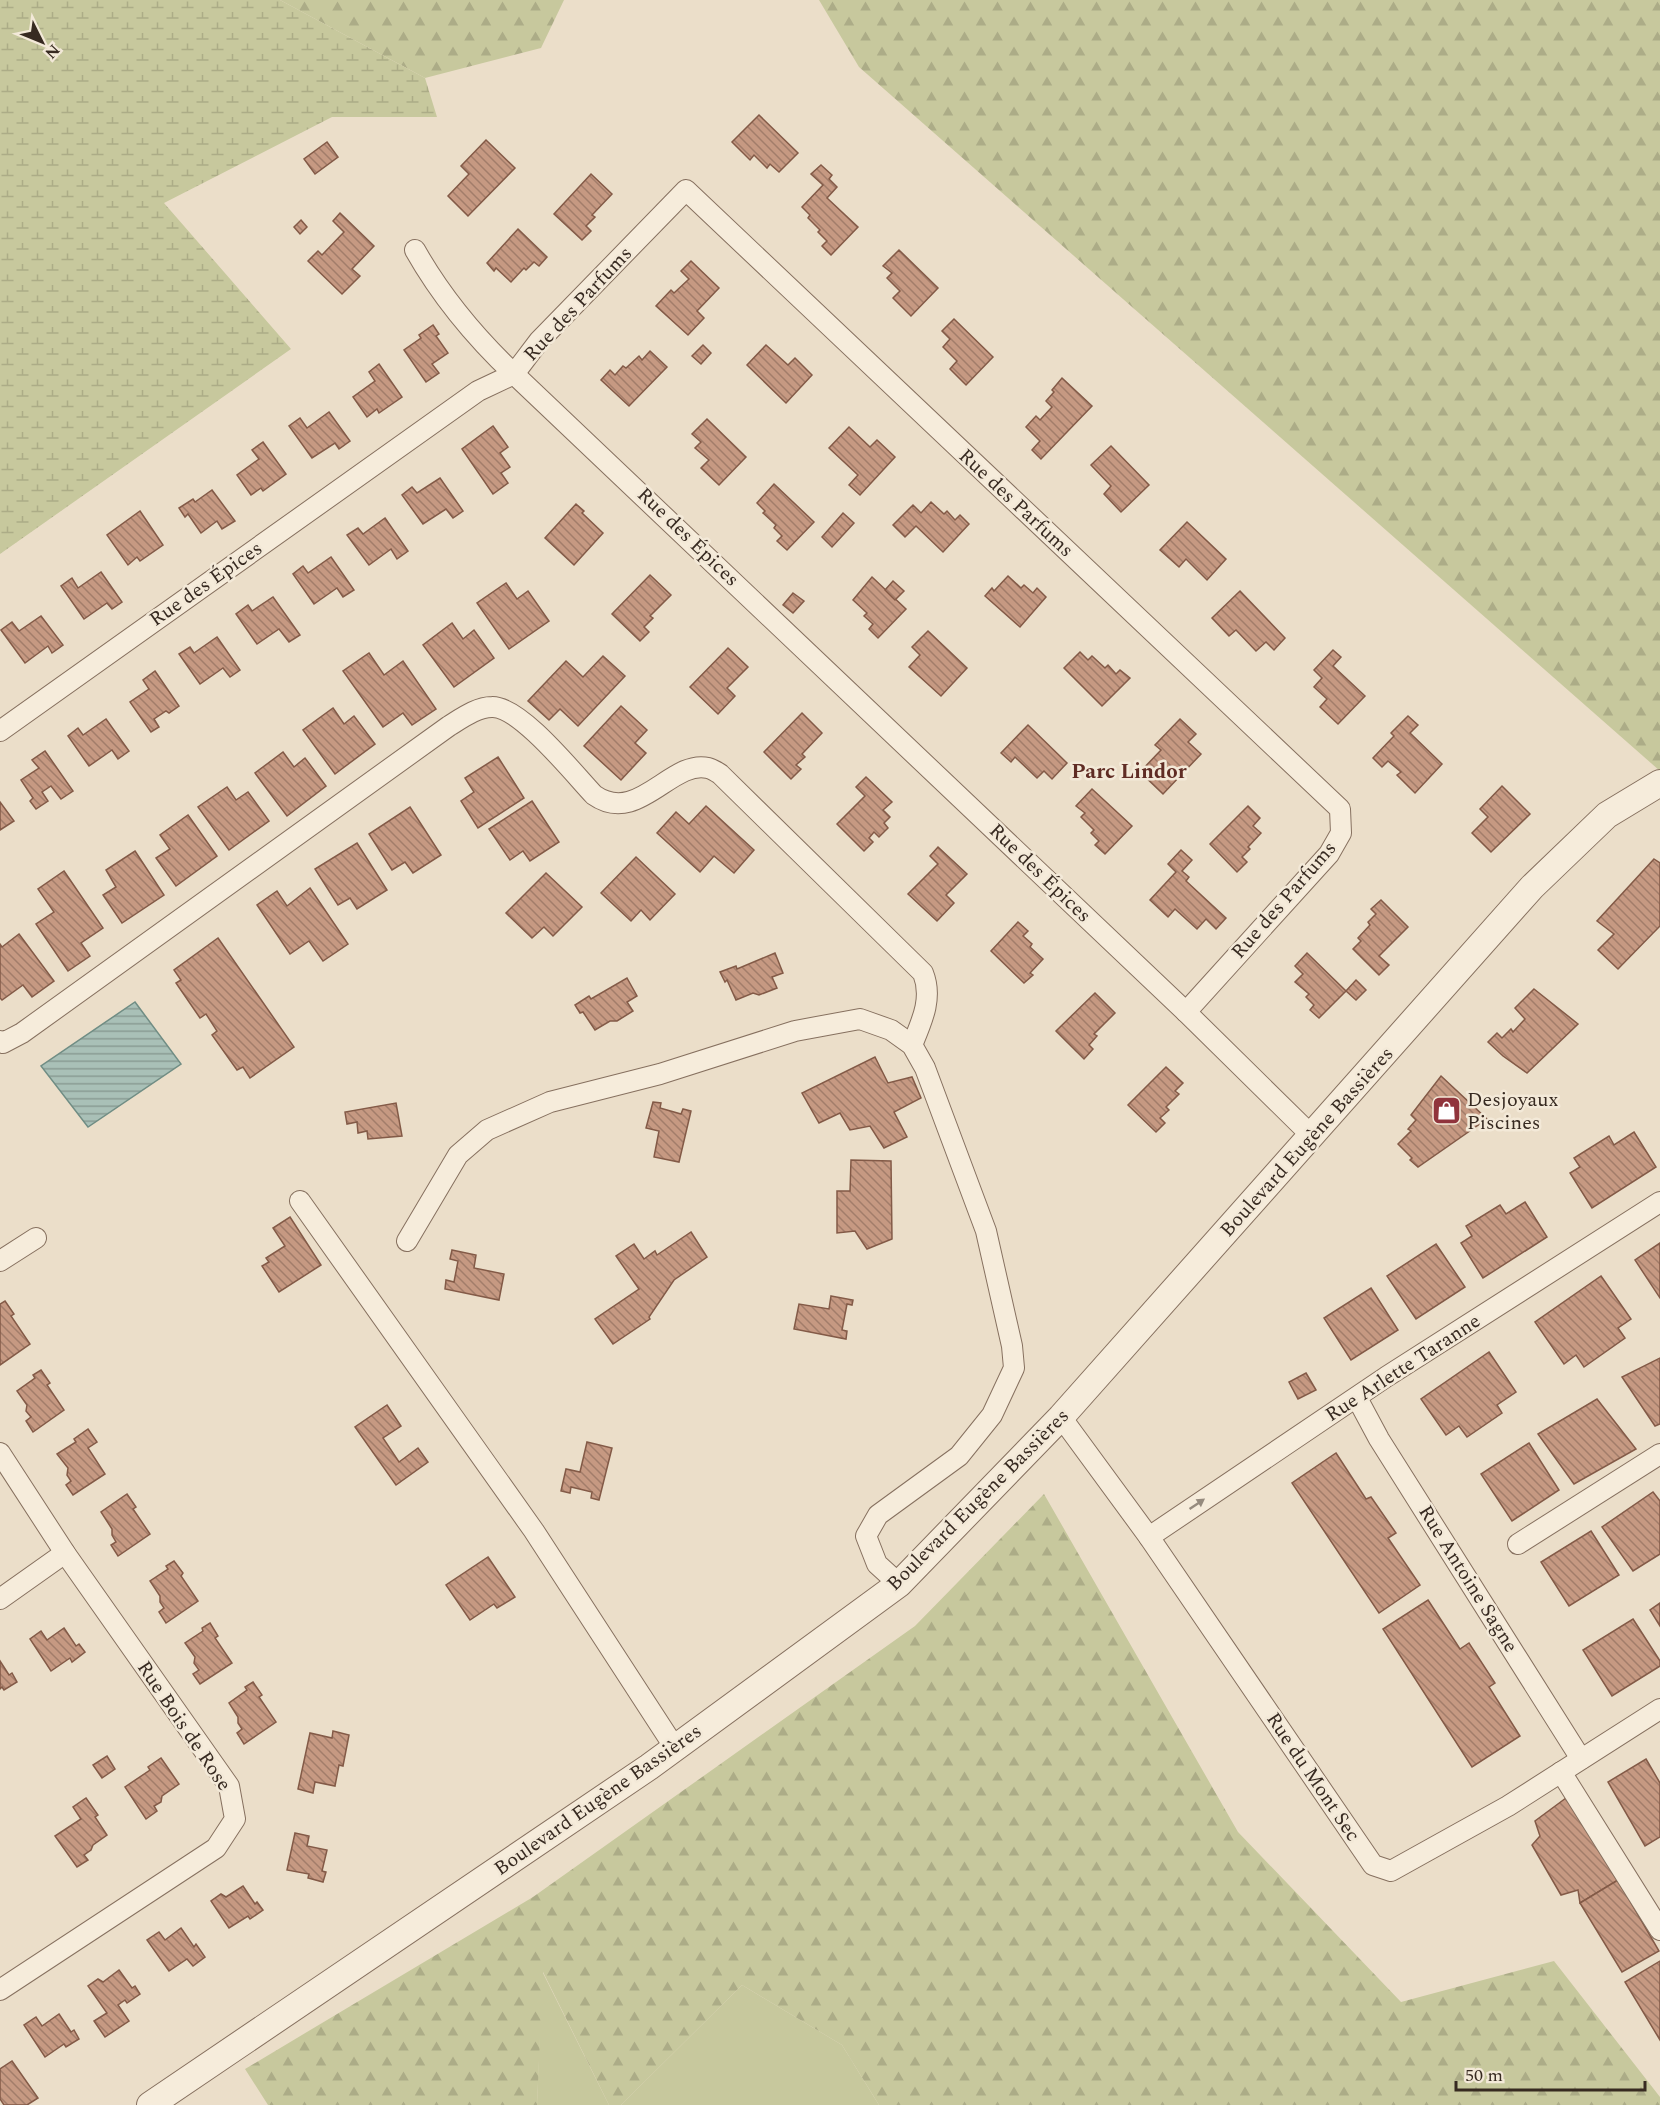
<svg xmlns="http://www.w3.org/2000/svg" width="1660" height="2105" viewBox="0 0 1660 2105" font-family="Spectral,serif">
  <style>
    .grass { fill: #c7c89d }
    .forest { fill: url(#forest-firs) }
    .wetland { fill: url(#wetland-marsh) }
    .water { fill: url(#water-rules); stroke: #708d84; stroke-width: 1.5 }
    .building { fill: url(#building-back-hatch); stroke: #835a47; stroke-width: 1.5 }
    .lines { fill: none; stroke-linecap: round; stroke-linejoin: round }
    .minor-casing { stroke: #86705f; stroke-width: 22 }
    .tertiary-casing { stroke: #86705f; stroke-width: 28 }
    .minor { stroke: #f6ecdb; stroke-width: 20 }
    .tertiary { stroke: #f6ecdb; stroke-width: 26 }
    .oneway { fill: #968b7e }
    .labels { text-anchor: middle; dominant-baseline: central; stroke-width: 5; stroke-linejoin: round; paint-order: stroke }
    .street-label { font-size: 20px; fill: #372a21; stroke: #f3e9d8 }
    .poi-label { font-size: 20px; fill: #372a21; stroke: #f3e9d8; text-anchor: start }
    .neighbourhood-label { font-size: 21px; font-weight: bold; fill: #602c24; stroke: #f3e9d8 }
  </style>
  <defs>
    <pattern id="forest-firs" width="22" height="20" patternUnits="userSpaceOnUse" patternTransform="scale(1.5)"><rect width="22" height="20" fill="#c7c89d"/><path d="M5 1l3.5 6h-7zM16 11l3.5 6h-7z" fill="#acac87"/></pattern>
    <pattern id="wetland-marsh" width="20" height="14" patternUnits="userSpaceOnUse" patternTransform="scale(1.5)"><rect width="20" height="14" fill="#c7c89d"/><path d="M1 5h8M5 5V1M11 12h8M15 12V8" fill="none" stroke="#acac87"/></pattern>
    <pattern id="water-rules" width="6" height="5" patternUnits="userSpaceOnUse" patternTransform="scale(1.5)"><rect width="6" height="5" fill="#a9c0b7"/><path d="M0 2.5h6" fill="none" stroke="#8a9c94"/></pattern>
    <pattern id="building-back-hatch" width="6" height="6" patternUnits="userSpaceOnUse" patternTransform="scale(1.5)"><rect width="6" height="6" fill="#c69982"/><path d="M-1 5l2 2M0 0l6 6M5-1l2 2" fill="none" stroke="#a27d6a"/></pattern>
  </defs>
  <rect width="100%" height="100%" fill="#ebdec9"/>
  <g class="grass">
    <polygon points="542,1971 609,2105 537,2105"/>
    <polygon points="742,1985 842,2045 879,2105 621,2105"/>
  </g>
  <g class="forest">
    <polygon points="280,0 564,0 541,48 425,78"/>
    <polygon points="819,0 1660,0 1660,771 859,67"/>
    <polygon points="1044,1494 1238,1832 1401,2002 1554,1961 1660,2097 1660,2105 879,2105 842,2045 742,1985 621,2105 609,2105 543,1972 537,2105 268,2105 245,2069 533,1897 915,1626"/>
  </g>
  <polygon class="wetland" points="0,0 280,0 425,78 437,117 332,117 164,203 291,349 0,554"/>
  <polygon class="water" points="135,1002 181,1064 88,1127 41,1066"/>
  <g class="building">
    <polygon points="759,115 798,153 779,172 770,164 767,168 754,155 750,160 732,142"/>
    <polygon points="486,140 515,168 468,216 448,196 469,174 461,166"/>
    <polygon points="327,142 338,157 315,174 304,159"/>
    <polygon points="821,165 832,175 829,179 837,187 827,198 858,227 831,255 822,246 827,241 818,232 820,230 808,218 810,215 802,207 823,185 811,174"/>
    <polygon points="591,174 612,194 592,215 595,217 586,226 591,231 582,240 554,214"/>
    <polygon points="340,213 374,246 352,269 360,276 342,294 308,261 318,251 322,255 344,232 333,221"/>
    <polygon points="301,220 307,227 300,234 294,227"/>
    <polygon points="518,229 547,257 539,266 534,262 526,270 524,268 511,282 496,268 494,271 487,263"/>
    <polygon points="899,250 938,288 911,316 893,298 900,291 887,278 892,273 883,266"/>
    <polygon points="691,261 719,288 697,311 704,318 688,335 656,306 671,290 674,293 689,279 681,271"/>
    <polygon points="954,319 993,357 966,385 950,369 957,361 943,347 950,339 942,331"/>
    <polygon points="433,325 439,334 436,336 448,353 432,364 439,373 426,382 404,350 421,338 419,335"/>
    <polygon points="703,345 711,353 701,364 692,356"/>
    <polygon points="766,345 788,365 795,358 812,375 786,403 747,365"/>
    <polygon points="650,351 667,367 629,406 601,380 610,370 615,375 623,366 626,368 639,356 642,360"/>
    <polygon points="379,364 402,397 379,413 377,409 367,417 353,397 375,381 369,372"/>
    <polygon points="1062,378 1092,406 1041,459 1032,450 1040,441 1026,427 1036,416 1040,420 1052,407 1046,401 1054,392 1052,390"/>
    <polygon points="329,412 350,441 339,449 335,443 312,458 289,426 300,418 307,428"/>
    <polygon points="707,419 746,457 719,485 701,468 709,460 695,448 701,442 692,434"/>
    <polygon points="493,426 508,447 500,453 510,467 501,473 508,483 493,494 462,449"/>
    <polygon points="849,427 870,447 877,440 895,457 860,495 849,485 858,475 829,448"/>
    <polygon points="263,442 286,474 263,491 261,488 251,495 237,475 259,459 252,450"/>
    <polygon points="1111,446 1149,485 1121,512 1104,494 1111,486 1091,465"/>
    <polygon points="440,478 463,511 453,518 446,509 423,524 402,495 412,487 417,493"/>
    <polygon points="774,484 814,522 787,550 777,541 782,536 774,528 776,525 763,513 765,511 757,503"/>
    <polygon points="212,490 235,521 222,529 217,521 201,533 188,514 185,517 179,508 193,499 195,502"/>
    <polygon points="931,502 944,514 947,511 955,520 960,515 969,524 943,552 916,526 905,537 893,525 913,505 921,513"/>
    <polygon points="576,504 584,511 582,513 603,533 574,565 545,538"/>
    <polygon points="140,511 163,545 140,561 137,557 128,565 107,535"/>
    <polygon points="843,513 854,523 832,547 822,537"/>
    <polygon points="385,518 408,551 397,559 391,549 369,565 347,535 358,528 363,534"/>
    <polygon points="1187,522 1226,559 1207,580 1186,559 1179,567 1160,550"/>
    <polygon points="331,557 354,590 343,597 337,588 314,604 293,574 303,566 308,573"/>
    <polygon points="101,572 122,602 112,609 107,603 84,619 61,586 72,578 78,588"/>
    <polygon points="650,575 671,595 650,616 653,618 644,627 649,632 640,641 612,614"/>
    <polygon points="1008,576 1021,588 1024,585 1033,593 1037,588 1046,597 1020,627 985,596 992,588 994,591"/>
    <polygon points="872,577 906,609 878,638 869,629 873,624 864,616 867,613 853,600"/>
    <polygon points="893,581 904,591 895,600 885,590"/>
    <polygon points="506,583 517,599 528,591 549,621 509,649 477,603"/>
    <polygon points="1240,591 1285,638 1274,650 1266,642 1256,651 1236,630 1229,636 1212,618"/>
    <polygon points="793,593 804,601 793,613 783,605"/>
    <polygon points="273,597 300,635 289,642 279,629 257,644 236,614 248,605 252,611"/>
    <polygon points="41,616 63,645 52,653 48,646 25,663 1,630 12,622 19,631"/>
    <polygon points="452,623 463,639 474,630 494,658 454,687 423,645"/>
    <polygon points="928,631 967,668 941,696 909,667 920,655 912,647"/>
    <polygon points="217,637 240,670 230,677 223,668 200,684 179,654 190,647 194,653"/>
    <polygon points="728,648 748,667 727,688 735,696 718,714 690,687"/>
    <polygon points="1333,650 1341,657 1333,666 1365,696 1338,724 1320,707 1327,699 1314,687 1322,678 1314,670"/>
    <polygon points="1080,652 1088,660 1092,656 1105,668 1108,665 1116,674 1120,670 1130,678 1102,706 1064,668"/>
    <polygon points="369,653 384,675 403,661 436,709 412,725 403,713 383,727 343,671"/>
    <polygon points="603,656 625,676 578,726 560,709 549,720 528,701 566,661 583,677"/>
    <polygon points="155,671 179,706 169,713 166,711 154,719 159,727 151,732 130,702 149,689 143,680"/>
    <polygon points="621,706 647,730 635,743 646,753 621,780 584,746"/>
    <polygon points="333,708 344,724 354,716 375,744 335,774 303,730"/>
    <polygon points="802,713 822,733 802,754 805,757 796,765 801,769 791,779 764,752"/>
    <polygon points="1408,716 1418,725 1410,733 1442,764 1415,793 1397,775 1401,772 1388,761 1382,767 1373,758 1394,736 1391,733"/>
    <polygon points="106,719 129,751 118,759 112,750 89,766 68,736 78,728 83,735"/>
    <polygon points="1180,719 1196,734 1188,742 1201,754 1163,794 1140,772 1161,750 1155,745"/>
    <polygon points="1028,725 1067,763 1052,779 1044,771 1037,778 1015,757 1011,762 1001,753"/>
    <polygon points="45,751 73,791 61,799 51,786 42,792 48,801 36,809 30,801 33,798 21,780 39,768 32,760"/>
    <polygon points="283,752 294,767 305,758 326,786 287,816 255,773"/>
    <polygon points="498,757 524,798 478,828 461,801 474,792 465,778"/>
    <polygon points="866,777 892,802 883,810 890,817 884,823 888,828 879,837 874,832 869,838 873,842 864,851 837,824 865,796 856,787"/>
    <polygon points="1502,786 1530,814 1491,852 1472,833 1488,817 1480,809"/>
    <polygon points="227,787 236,800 248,792 269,821 229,850 198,807"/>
    <polygon points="1092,789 1132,826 1105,854 1095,845 1099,841 1091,833 1094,830 1081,817 1085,813 1076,806"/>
    <polygon points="532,801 559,842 530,861 523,851 510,860 489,829"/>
    <polygon points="0,802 14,821 0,830"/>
    <polygon points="706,806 754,850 734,873 714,856 700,872 657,833 676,812 689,824"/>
    <polygon points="1248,806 1260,818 1253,826 1261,833 1248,847 1250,849 1242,857 1247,862 1237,872 1210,844"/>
    <polygon points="410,807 441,855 413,873 405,862 392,870 369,834"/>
    <polygon points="188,815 217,856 176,886 156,858 170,849 160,835"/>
    <polygon points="357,843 387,890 357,909 350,898 338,905 315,869"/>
    <polygon points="938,847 967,874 946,895 954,903 937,921 908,894 938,864 930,856"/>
    <polygon points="1181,850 1192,860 1182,871 1189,877 1186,881 1226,918 1216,929 1206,919 1197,929 1175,909 1168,917 1150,900 1176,872 1168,864"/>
    <polygon points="135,851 164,895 122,923 103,895 116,887 106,870"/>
    <polygon points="636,857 675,894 650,920 641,910 631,921 601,893"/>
    <polygon points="1654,859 1660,863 1660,926 1618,969 1598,950 1614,934 1597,921"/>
    <polygon points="64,871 103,928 81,943 90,956 68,971 36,924 54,912 38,889"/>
    <polygon points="546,873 582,907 553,936 544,927 532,938 506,913"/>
    <polygon points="310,888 348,944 323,961 309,941 290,954 257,905 277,891 287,906"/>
    <polygon points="1381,900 1408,927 1379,956 1389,965 1379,975 1353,949 1361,941 1358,938 1370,925 1368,922 1376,914 1371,909"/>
    <polygon points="1018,922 1028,931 1023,936 1032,944 1030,947 1043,959 1030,973 1033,975 1024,983 991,951"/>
    <polygon points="19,934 54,981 32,997 23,985 2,1000 0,998 0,944 2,947"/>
    <polygon points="218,938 294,1047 250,1078 243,1067 237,1070 212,1035 217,1031 206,1014 200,1018 176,983 181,980 174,970"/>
    <polygon points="775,953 783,973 772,977 777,988 759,995 753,993 736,1000 727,980 725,982 720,972 736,966 737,969"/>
    <polygon points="1307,953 1346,991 1319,1018 1310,1010 1314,1005 1306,997 1309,994 1295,982 1303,974 1295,966"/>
    <polygon points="627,978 637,996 627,1002 633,1011 617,1021 610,1021 595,1030 583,1012 580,1013 575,1005 589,996 591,999"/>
    <polygon points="1356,980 1366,990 1356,1000 1346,991"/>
    <polygon points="1534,989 1578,1024 1527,1073 1503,1056 1488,1042 1497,1033 1502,1038 1511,1029 1513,1032 1525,1019 1515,1008"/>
    <polygon points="1095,993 1115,1013 1094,1034 1097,1036 1089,1045 1093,1049 1084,1059 1056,1031"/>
    <polygon points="875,1057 888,1083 912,1077 921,1098 894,1112 907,1137 884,1148 870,1126 850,1130 840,1113 819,1123 802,1093"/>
    <polygon points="1166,1067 1183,1083 1175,1091 1179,1094 1166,1107 1169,1110 1160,1118 1165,1123 1156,1132 1128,1105"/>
    <polygon points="1441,1076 1487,1119 1418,1167 1410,1160 1412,1158 1398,1144 1411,1131 1408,1129 1416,1120 1411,1115"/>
    <polygon points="653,1102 661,1103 660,1108 681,1114 683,1109 691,1111 679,1162 654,1157 659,1131 646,1128"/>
    <polygon points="396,1103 402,1136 368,1139 367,1131 358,1133 357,1122 347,1124 345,1112"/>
    <polygon points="1634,1132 1656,1167 1592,1208 1570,1173 1580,1167 1574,1158 1609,1136 1614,1145"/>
    <polygon points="851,1160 891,1161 892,1239 867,1249 855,1231 837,1233 837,1191 850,1191"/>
    <polygon points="1525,1202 1547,1237 1483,1278 1461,1243 1472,1236 1466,1226 1500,1205 1506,1214"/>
    <polygon points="290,1217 321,1265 279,1292 262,1266 269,1262 266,1258 285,1246 273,1228"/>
    <polygon points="691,1232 707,1257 674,1280 649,1317 650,1319 613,1344 595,1319 639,1289 616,1256 634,1244 644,1259 655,1251 657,1255"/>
    <polygon points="1660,1243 1660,1298 1635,1260"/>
    <polygon points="1436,1244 1465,1287 1416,1319 1387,1276"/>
    <polygon points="452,1250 476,1255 474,1268 504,1274 499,1300 445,1289 446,1280 454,1282 458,1261 450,1259"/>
    <polygon points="1601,1276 1631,1319 1618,1328 1625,1338 1584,1367 1576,1355 1564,1364 1535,1322"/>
    <polygon points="1371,1288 1398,1330 1351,1360 1324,1318"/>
    <polygon points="831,1296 853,1300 852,1305 847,1304 842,1330 847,1331 846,1339 794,1329 799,1304 829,1309"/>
    <polygon points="5,1301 14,1314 11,1316 30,1344 0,1365 0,1304"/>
    <polygon points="1489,1352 1516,1392 1497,1405 1502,1413 1467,1437 1459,1426 1446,1435 1421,1399"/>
    <polygon points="1660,1358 1660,1424 1655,1426 1622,1377"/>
    <polygon points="41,1370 50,1383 47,1385 64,1410 33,1432 26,1421 31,1417 26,1411 27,1405 17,1391 35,1378 33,1375"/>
    <polygon points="1306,1373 1316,1390 1298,1399 1289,1382"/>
    <polygon points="1597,1399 1636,1449 1574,1484 1538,1434"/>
    <polygon points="387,1405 401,1426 383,1438 399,1462 418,1448 428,1462 396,1485 355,1427"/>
    <polygon points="88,1429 97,1442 88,1448 105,1474 73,1495 66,1485 71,1481 67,1475 68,1468 57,1454 76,1442 74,1439"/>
    <polygon points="587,1442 612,1448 599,1500 591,1498 592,1492 571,1487 570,1493 561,1491 566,1469 580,1472"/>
    <polygon points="1529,1443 1559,1490 1512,1521 1481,1474"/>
    <polygon points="1336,1453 1366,1499 1371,1497 1396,1533 1388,1538 1420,1585 1379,1613 1292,1483"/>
    <polygon points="1653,1492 1660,1501 1660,1554 1633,1571 1602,1527"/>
    <polygon points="127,1494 136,1507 133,1509 150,1534 118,1556 111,1545 116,1542 112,1535 112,1529 101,1512"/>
    <polygon points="1591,1531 1619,1575 1569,1606 1541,1562"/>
    <polygon points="488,1557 515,1597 497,1608 494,1604 470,1620 446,1585"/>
    <polygon points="174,1561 183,1573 181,1576 198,1601 166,1623 159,1612 164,1608 160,1602 160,1596 150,1581 168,1569 166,1566"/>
    <polygon points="1428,1600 1460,1649 1469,1643 1495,1683 1489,1687 1520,1736 1472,1767 1383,1629"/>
    <polygon points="1660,1603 1660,1626 1650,1610"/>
    <polygon points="1633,1619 1660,1661 1660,1666 1612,1696 1583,1650"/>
    <polygon points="210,1623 218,1636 215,1638 232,1663 200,1684 193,1674 199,1670 194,1663 195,1657 185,1643 203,1631 202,1628"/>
    <polygon points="64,1628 76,1646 79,1644 85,1652 72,1662 70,1658 51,1671 30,1639 41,1631 47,1640"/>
    <polygon points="0,1661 9,1675 12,1673 17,1682 4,1690 2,1687 0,1689"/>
    <polygon points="253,1682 262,1695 259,1697 276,1722 244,1744 237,1733 242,1729 238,1723 238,1717 229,1703 247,1690 245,1687"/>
    <polygon points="333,1731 349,1735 343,1766 339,1765 335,1786 315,1782 313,1793 298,1789 310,1733 332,1738"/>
    <polygon points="107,1756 115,1769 102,1778 93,1765"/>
    <polygon points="161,1758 179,1784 162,1796 161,1802 154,1806 157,1811 146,1819 125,1787 150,1770 148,1767"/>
    <polygon points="1646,1759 1660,1783 1660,1837 1645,1846 1608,1782"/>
    <polygon points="1570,1795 1618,1880 1580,1903 1578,1890 1561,1895 1532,1845 1540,1836 1535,1821"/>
    <polygon points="86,1798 98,1815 95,1817 107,1835 93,1845 91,1850 84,1855 88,1860 77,1867 55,1836 81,1819 73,1807"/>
    <polygon points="295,1833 309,1836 307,1846 327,1850 322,1871 326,1872 323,1882 308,1878 309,1874 287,1870"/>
    <polygon points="1618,1880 1659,1951 1622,1972 1580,1903"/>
    <polygon points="243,1886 255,1904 257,1902 263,1910 250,1919 248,1916 229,1928 211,1901 221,1894 226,1897"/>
    <polygon points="181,1928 194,1947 196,1944 205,1957 193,1966 187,1959 169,1971 147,1940 159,1932 165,1940"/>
    <polygon points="1660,1961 1660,2040 1625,1982"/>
    <polygon points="119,1970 132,1988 135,1986 140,1994 127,2003 125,2000 118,2005 129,2021 105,2037 94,2021 107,2013 88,1986 98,1979 103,1982"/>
    <polygon points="59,2014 71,2032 74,2030 79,2039 66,2047 64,2044 45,2057 24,2025 36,2017 42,2026"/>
    <polygon points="12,2061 38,2098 27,2105 4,2105 0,2099 0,2069"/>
  </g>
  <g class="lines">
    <defs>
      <g id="minor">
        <path d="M415 250C441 296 476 338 514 374L539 341 686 190 1340 809 1341 833 1329 854 1186 1012"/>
        <polyline points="0,731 478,391 514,374 1186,1012 1312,1136"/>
        <path d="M0 1041 3 1043 22 1033 449 726C462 718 477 707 492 707 520 706 574 774 594 795 638 826 671 759 708 768 712 769 717 772 720 774L923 973C933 998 922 1021 912 1045"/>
        <polyline points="300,1201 534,1531 675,1748"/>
        <polyline points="407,1241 458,1155 487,1130 550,1102 660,1074 795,1031 860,1019 891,1030 912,1045 925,1068 986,1231 1012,1346 1014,1368 992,1415 959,1456 878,1515 866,1536 877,1564 899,1584"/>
        <polyline points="0,1261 36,1238"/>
        <polyline points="1357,1398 1379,1439 1581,1759"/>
        <polyline points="1061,1417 1149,1537 1373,1865 1391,1871 1508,1806 1660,1709"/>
        <polyline points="0,1453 65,1553 229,1786 235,1819 216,1848 0,1990"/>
        <polyline points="1149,1537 1386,1377 1660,1202"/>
        <polyline points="1518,1544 1660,1454"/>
        <polyline points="0,1599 65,1553"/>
        <polyline points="1561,1772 1660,1930"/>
      </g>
      <polyline id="tertiary" points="150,2105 649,1767 899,1584 1061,1417 1532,887 1607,815 1660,783"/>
    </defs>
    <use href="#minor" class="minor-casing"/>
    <use href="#tertiary" class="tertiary-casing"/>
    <use href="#minor" class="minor"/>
    <use href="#tertiary" class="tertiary"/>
  </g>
  <defs><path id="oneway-solid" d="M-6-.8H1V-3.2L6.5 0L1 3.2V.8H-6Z" transform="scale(1.5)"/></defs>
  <use class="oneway" href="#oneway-solid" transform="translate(1197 1504) rotate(-34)"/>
  <defs>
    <symbol id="shop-square" viewBox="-11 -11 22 22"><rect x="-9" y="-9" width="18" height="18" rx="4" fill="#90343c" stroke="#f3e9d8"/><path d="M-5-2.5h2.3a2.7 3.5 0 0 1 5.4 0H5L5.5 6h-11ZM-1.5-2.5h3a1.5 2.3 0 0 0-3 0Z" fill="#fff"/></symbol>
  </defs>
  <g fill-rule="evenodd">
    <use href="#shop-square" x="1430" y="1094" width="33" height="33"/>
  </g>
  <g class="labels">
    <g class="street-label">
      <text transform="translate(578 304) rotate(-47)">Rue des Parfums</text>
      <text transform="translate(1016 503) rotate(43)">Rue des Parfums</text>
      <text transform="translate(688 537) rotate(44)">Rue des Épices</text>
      <text transform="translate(206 584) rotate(-35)">Rue des Épices</text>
      <text transform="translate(1040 873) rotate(44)">Rue des Épices</text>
      <text transform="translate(1284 900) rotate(-49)">Rue des Parfums</text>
      <text transform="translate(1307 1142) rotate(-48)">Boulevard Eugène Bassières</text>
      <text transform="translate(1403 1368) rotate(-33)">Rue Arlette Taranne</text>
      <text transform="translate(978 1500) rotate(-45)">Boulevard Eugène Bassières</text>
      <text transform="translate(1468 1579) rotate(58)">Rue Antoine Sagne</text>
      <text transform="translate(184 1726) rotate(56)">Rue Bois de Rose</text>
      <text transform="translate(1313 1777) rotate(56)">Rue du Mont Sec</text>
      <text transform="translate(598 1800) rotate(-35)">Boulevard Eugène Bassières</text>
    </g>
    <g class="poi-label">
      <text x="1467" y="1100">Desjoyaux<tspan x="1467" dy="23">Piscines</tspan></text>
    </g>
    <g class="neighbourhood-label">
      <text x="1129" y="772">Parc Lindor</text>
    </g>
  </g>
  <g transform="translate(42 42) rotate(133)" stroke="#f3e9d8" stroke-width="4.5" paint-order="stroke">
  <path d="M0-4.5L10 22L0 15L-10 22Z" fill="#372a21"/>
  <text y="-9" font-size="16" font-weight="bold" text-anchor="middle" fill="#372a21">N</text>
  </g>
  <path d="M1456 2081v9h189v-9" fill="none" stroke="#372a21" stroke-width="3"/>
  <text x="1465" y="2081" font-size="18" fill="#372a21" stroke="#f3e9d8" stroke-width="4.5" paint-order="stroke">50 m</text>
</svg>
